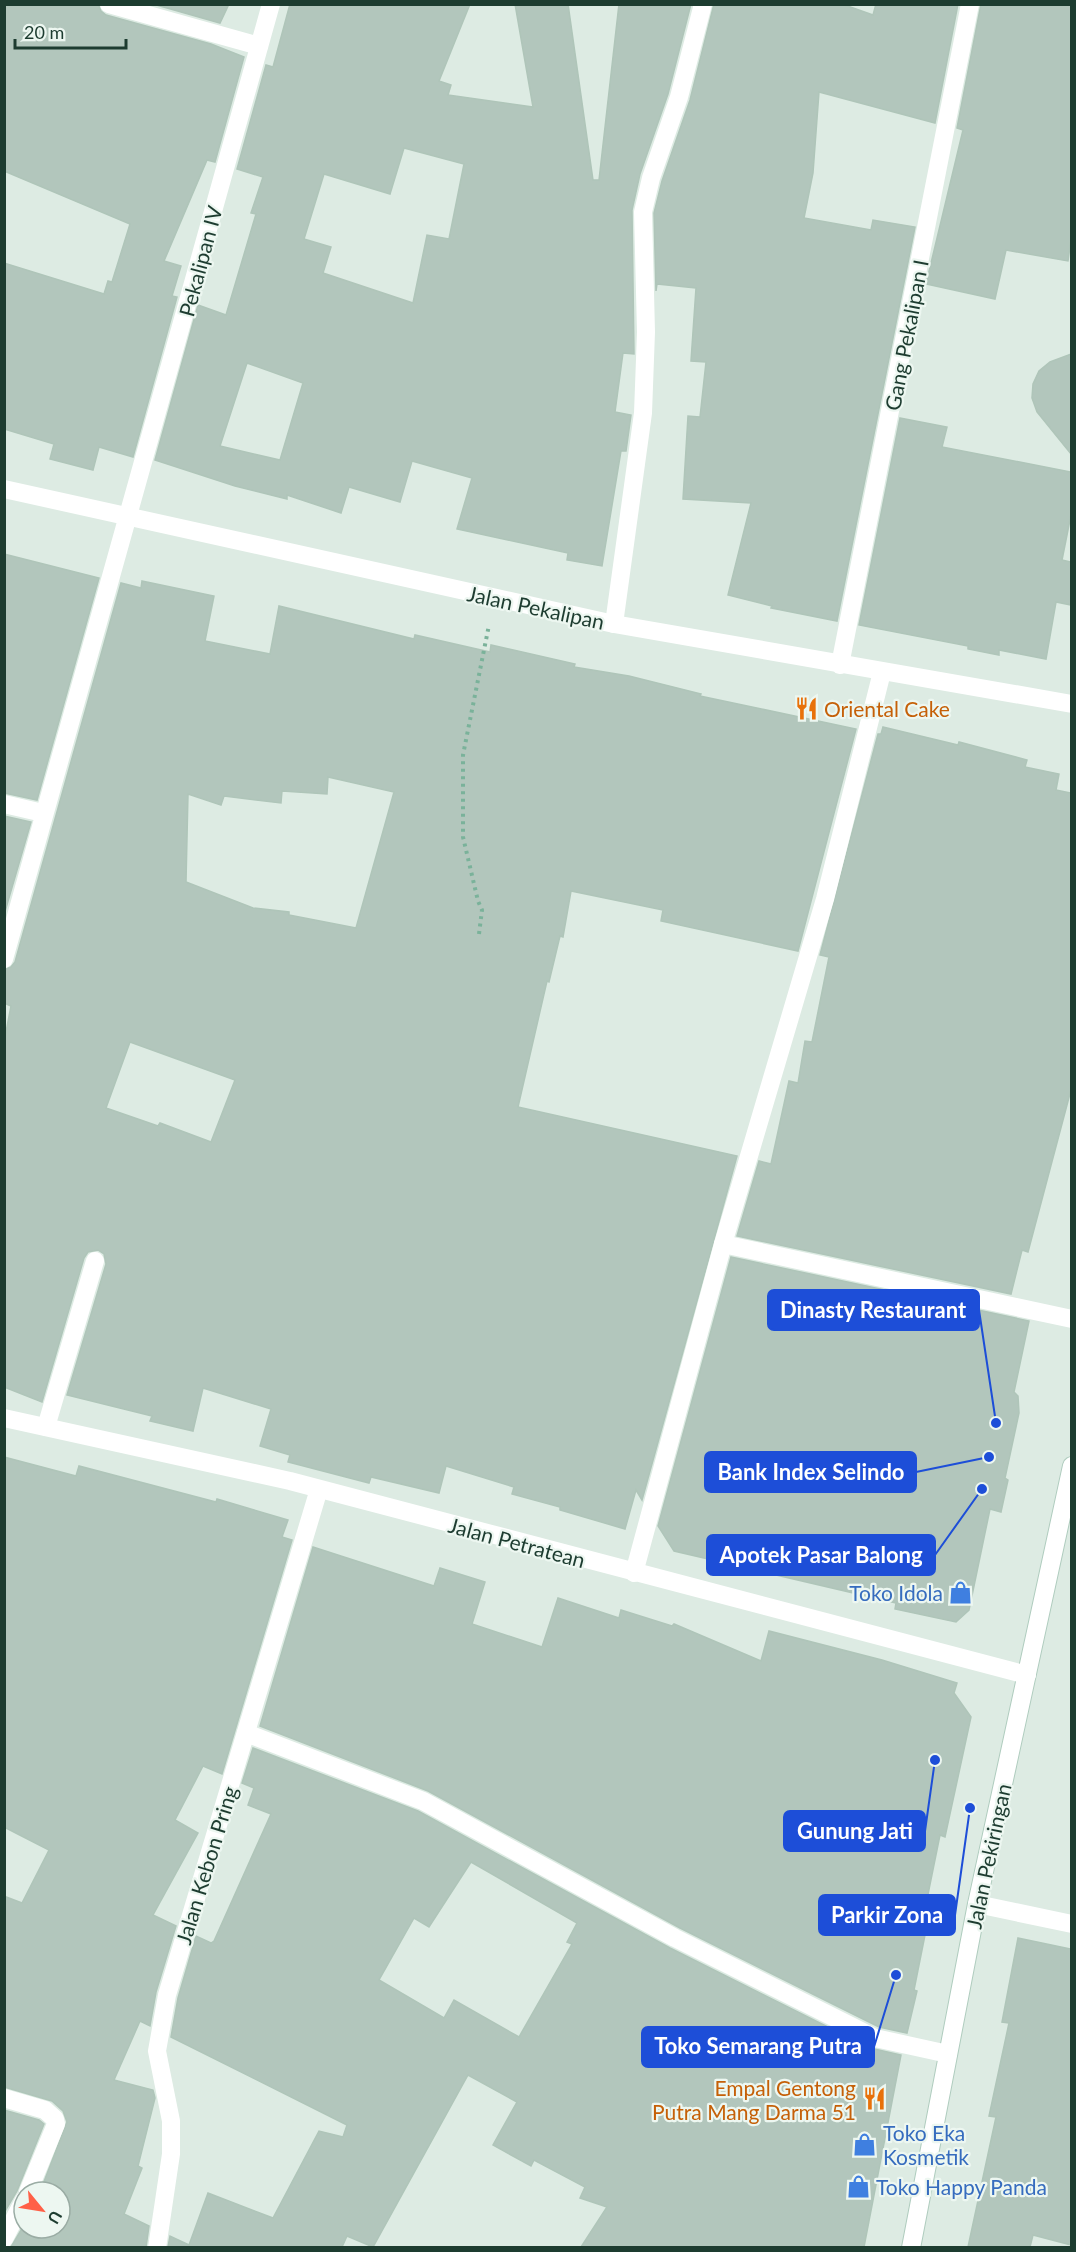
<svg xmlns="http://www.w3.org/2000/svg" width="1076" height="2252" viewBox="0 0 1076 2252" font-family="Lato,sans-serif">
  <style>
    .building { fill: #b2c6bc; stroke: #afc5b9; stroke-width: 1.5; fill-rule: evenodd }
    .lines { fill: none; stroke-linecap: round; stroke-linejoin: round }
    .secondary-casing { stroke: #afccbe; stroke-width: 20 }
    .path { stroke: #7ab29a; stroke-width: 4; stroke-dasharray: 3 4.5; stroke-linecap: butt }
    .minor { stroke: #fff; stroke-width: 18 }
    .secondary { stroke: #fff; stroke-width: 18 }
    .labels { text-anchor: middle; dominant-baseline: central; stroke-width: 4.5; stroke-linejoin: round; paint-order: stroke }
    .street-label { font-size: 21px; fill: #1d3c30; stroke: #edf7f1 }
    .food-label { font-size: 21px; fill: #c56008; stroke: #edf7f1; text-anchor: start }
    .shop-label { font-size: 21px; fill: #366cbe; stroke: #edf7f1; text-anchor: start }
    .leader { fill: none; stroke: #1d4ed8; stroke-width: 2 }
    .callout-dot { fill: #1d4ed8; stroke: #edf7f1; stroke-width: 2 }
    .callout { fill: #1d4ed8; stroke: #1d4ed8; stroke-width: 2 }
    .callout-label { font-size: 22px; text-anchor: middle; font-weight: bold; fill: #fff }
  </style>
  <rect width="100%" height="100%" fill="#ddebe3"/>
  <g class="building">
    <polygon points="4,4 98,4 101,11 106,15 211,44 244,57 215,162 207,160 164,261 181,266 172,296 177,297 133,457 99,447 93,470 50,459 54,444 4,429 4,263 104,294 108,281 112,282 130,224 4,171"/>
    <polygon points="153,4 229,4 220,23"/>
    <path d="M290 4H470L439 81 451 85 448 95 533 107 515 4H568L593 180H599L619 4H691L668 94 640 174 632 210 634 354 623 353 615 412 631 415 626 451H621L602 566 567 560 568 553 457 529 472 478 412 461 400 502 349 487 341 513 287 495V499L235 486 155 460 198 305 226 315 256 214 251 213 263 177 237 169 266 65 273 67ZM404 148 464 164 449 239 427 235 413 303 323 273 331 247 304 239 324 174 390 194ZM247 363 303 383 280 460 220 446Z"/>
    <polygon points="714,4 842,4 873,15 876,4 958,4 935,123 819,92 813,173 804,218 871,230 873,220 915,227 837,621 771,608 772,606 728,595 751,503 683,499 688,416 700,417 706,362 691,361 696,288 657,284 656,291 654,213 662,181 690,100"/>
    <polygon points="981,4 1071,4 1071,239 1068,261 1006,250 995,299 926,284 963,130 957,128"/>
    <polygon points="1071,354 1071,454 1037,412 1032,398 1033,384 1039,371 1050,362"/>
    <polygon points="900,418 947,427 942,447 1071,472 1071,515 1062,560 1071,562 1071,605 1056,602 1046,659 999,650 999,655 968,649 968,646 859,625"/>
    <polygon points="4,554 99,578 37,800 4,793"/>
    <path d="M142 581 214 596 205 641 270 654 279 606 414 639 415 635 490 652 491 645 575 664 574 667 629 676 701 694 700 696 856 729 798 951 661 921 663 910 571 891 563 937 560 936 549 982 547 981 518 1107 737 1156 642 1500 636 1490 625 1529 560 1510V1507L512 1494 514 1487 446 1466 439 1493 371 1477 369 1483 288 1462 290 1455 260 1446 271 1409 203 1388 193 1431 150 1421 152 1416 67 1395 106 1264 104 1254 98 1250 88 1252 84 1258 42 1402 4 1387 5 1037 11 1006 4 1003V970L11 967 15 962 121 583 141 588ZM328 777 394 792 356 928 289 915V912L253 908 186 882 188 794 221 805 224 796 281 803 282 791 327 794ZM130 1042 235 1080 211 1142 160 1123 158 1126 106 1108Z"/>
    <polygon points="883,727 958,745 959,742 1027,760 1025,767 1059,774 1056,790 1071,793 1071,1090 1028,1252 1022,1250 1011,1294 737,1236 759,1161 771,1164 789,1081 798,1083 805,1041 812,1042 829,957 820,955 878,734 881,734"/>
    <polygon points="4,816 31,822 4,915"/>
    <polygon points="731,1257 1029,1321 1014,1392 1018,1396 1019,1413 1005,1478 1008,1480 1001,1512 990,1509 969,1610 956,1622 895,1609 896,1603 674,1551 658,1526"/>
    <polygon points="4,1457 76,1476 79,1466 216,1502 217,1499 288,1520 282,1537 292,1540 222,1774 203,1766 175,1820 198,1833 153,1915 176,1926 156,1992 150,2026 140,2021 114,2080 153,2090 155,2098 138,2166 142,2168 124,2214 149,2226 146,2247 11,2247 24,2225 24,2228 60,2228 60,2192 40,2192 67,2122 63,2111 52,2101 4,2087 4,1896 22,1903 49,1850 4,1827"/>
    <polygon points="313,1547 434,1586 440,1568 485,1582 472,1624 542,1647 558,1598 619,1618 621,1610 672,1626 674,1624 761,1661 769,1631 882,1660 957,1683 954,1693 971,1717 945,1837 940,1835 924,1914 929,1915 914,1990 917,1991 907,2033 879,2027 680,1928 428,1791 260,1726"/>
    <path d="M253 1748 418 1811 670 1948 870 2048 901 2055 864 2247H581L607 2207 580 2198 585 2187 534 2160 531 2166 493 2145 517 2102 468 2075 373 2247 347 2236 342 2247H168L170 2236 189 2245 208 2193 273 2218 319 2131 343 2137 347 2125 171 2037 178 1998 196 1936 211 1943 214 1941 271 1814 248 1805 254 1788 242 1783ZM471 1862 577 1923 567 1942 572 1944 519 2037 454 2000 444 2018 379 1980 414 1918 429 1927Z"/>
    <polygon points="1018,1938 1071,1949 1071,2245 1033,2235 1030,2247 968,2247 996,2117 989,2116 1009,2023 1002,2022"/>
    <polygon points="4,2110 39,2120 44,2124 17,2191 4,2213"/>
  </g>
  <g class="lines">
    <defs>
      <polyline id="secondary" points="911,2248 977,1904 1072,1466"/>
    </defs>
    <use href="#secondary" class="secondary-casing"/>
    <polyline class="path" points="479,934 482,910 478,901 463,837 463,755 489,625"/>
    <g class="minor">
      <polyline points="109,4 259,46"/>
      <polyline points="4,489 614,624 1072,704"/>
      <polyline points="614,624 643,413 646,332 643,212 651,178 679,97 703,4"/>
      <polyline points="840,665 970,4"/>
      <polyline points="4,804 43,813"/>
      <polyline points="4,959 271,4"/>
      <polyline points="723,1244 1072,1319"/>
      <polyline points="4,1418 290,1481 1027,1675"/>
      <polyline points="46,1427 95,1261"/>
      <polyline points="634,1573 723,1244 825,899 882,672"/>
      <polyline points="246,1733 423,1801 675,1938 875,2038 948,2054"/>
      <polyline points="977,1904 1072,1924"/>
      <polyline points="4,2098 45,2110 55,2119 56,2124 28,2192"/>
      <polyline points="4,2239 24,2200"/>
      <polyline points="157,2248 171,2154 171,2121 157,2051 167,1995 319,1489"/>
    </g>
    <use href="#secondary" class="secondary"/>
  </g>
  <defs>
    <symbol id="restaurant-bare" viewBox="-9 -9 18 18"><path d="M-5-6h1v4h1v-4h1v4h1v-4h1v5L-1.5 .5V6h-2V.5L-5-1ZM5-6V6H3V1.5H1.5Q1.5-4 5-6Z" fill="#e8710a" stroke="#edf7f1" stroke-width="2.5" paint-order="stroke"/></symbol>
    <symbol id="shop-bare" viewBox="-9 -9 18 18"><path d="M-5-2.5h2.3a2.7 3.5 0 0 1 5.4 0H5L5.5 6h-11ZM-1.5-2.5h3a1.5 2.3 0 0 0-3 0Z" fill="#3f7fe0" stroke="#edf7f1" stroke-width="2.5" paint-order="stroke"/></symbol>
  </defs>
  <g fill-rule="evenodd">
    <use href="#restaurant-bare" x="790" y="692" width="33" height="33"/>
    <use href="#shop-bare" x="944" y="1576" width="33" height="33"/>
    <use href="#restaurant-bare" x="858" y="2082" width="33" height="33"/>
    <use href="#shop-bare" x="848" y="2128" width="33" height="33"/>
    <use href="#shop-bare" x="842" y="2170" width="33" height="33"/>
  </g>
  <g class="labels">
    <g class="street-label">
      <text transform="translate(200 261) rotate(-75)">Pekalipan IV</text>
      <text transform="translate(906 335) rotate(-79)">Gang Pekalipan I</text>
      <text transform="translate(536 607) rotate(12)">Jalan Pekalipan</text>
      <text transform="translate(517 1542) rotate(15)">Jalan Petratean</text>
      <text transform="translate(988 1856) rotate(-78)">Jalan Pekiringan</text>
      <text transform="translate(206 1865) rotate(-73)">Jalan Kebon Pring</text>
    </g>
    <g class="food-label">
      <text x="824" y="708">Oriental Cake</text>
      <text x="856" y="2087" text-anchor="end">Empal Gentong<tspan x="856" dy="24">Putra Mang Darma 51</tspan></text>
    </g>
    <g class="shop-label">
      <text x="943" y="1592" text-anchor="end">Toko Idola</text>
      <text x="883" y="2132">Toko Eka<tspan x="883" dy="24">Kosmetik</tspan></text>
      <text x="876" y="2186">Toko Happy Panda</text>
    </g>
  </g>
  <path class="leader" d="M996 1423L979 1310M989 1457L916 1472M982 1489L935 1555M935 1760L925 1831M970 1808L955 1915M896 1975L874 2047"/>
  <g class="callout-dot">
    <circle cx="996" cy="1423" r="6"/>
    <circle cx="989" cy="1457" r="6"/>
    <circle cx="982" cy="1489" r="6"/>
    <circle cx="935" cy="1760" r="6"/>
    <circle cx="970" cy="1808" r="6"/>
    <circle cx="896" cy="1975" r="6"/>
  </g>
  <g class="callout">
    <rect x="768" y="1290" width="211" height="40" rx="6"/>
    <rect x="705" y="1452" width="211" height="40" rx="6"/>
    <rect x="707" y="1535" width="228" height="40" rx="6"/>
    <rect x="784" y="1811" width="141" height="40" rx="6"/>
    <rect x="819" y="1895" width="136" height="40" rx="6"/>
    <rect x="642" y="2027" width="232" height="40" rx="6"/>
  </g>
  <g class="callout-label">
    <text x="873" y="1318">Dinasty Restaurant</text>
    <text x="811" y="1480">Bank Index Selindo</text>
    <text x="821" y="1563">Apotek Pasar Balong</text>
    <text x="855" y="1839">Gunung Jati</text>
    <text x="887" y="1923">Parkir Zona</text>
    <text x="758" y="2054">Toko Semarang Putra</text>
  </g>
  <rect width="1076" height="2252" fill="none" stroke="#1d3c30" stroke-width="12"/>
  <g transform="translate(42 2210) rotate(120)"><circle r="28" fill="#edf7f1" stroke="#9aaca4" stroke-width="1.5"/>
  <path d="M0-4.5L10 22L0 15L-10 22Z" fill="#ff6047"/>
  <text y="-9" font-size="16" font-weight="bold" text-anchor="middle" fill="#1d3c30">U</text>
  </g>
  <path d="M15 39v9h111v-9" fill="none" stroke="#1d3c30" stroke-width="3"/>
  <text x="24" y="39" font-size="18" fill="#1d3c30" stroke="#edf7f1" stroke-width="4.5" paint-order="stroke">20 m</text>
</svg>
